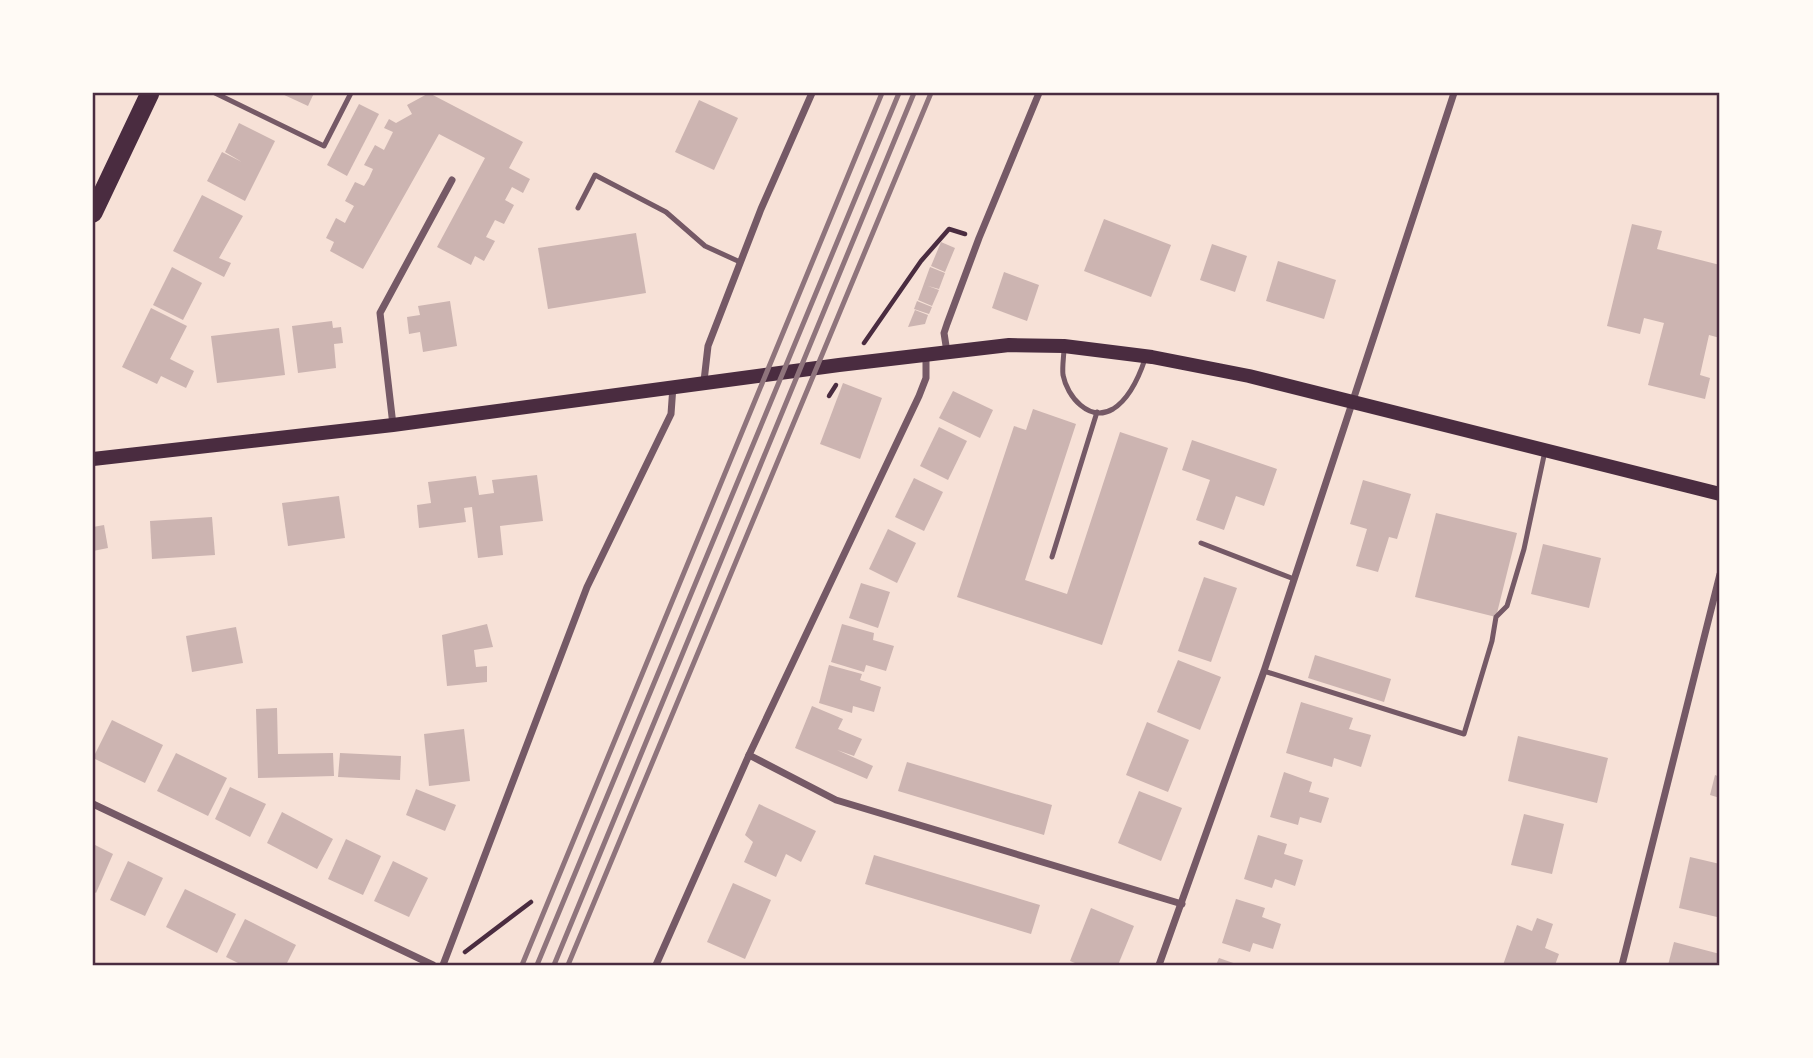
<svg xmlns="http://www.w3.org/2000/svg" width="1813" height="1058" viewBox="0 0 1813 1058" font-family="'Roboto Condensed',sans-serif">
  <style>
    .building { fill: #ccb4b1 }
    .lines { fill: none; stroke-linecap: round; stroke-linejoin: round }
    .path { stroke: #4a2c40; stroke-width: 4.5 }
    .service { stroke: #755966; stroke-width: 5 }
    .minor { stroke: #755966; stroke-width: 7 }
    .secondary { stroke: #4a2c40; stroke-width: 14 }
    .trunk { stroke: #4a2c40; stroke-width: 19 }
    .rail { stroke: #8f747c; stroke-width: 5 }
    .neatline { fill: none; stroke: #4a2c40; stroke-width: 2.5 }
  </style>
  <rect width="100%" height="100%" fill="#f7e1d7"/>
  <g class="building">
    <polygon points="280,93 314,93 308,106"/>
    <polygon points="429,93 523,142 509,168 530,179 523,193 512,187 505,200 514,205 504,224 495,220 486,237 495,241 484,261 475,256 471,265 437,247 485,158 439,134 363,269 330,251 334,242 326,238 336,218 345,223 349,215 354,206 345,201 355,182 364,186 369,178 373,169 364,165 375,145 384,150 393,132 384,128 389,119 396,123 412,114 407,105"/>
    <polygon points="699,100 738,118 714,170 675,152"/>
    <polygon points="359,104 379,114 347,176 327,165"/>
    <polygon points="239,123 275,141 245,201 207,181 222,152 242,162 225,152"/>
    <polygon points="202,195 243,216 219,258 231,263 224,277 173,251"/>
    <polygon points="1104,219 1171,245 1151,297 1084,271"/>
    <polygon points="1632,224 1662,231 1657,249 1720,265 1717,285 1720,286 1720,338 1709,335 1700,375 1710,378 1705,399 1648,385 1664,323 1644,318 1640,334 1607,326"/>
    <polygon points="636,233 646,293 548,309 538,248"/>
    <polygon points="941,242 955,248 945,272 931,266"/>
    <polygon points="1212,244 1247,256 1235,292 1200,280"/>
    <polygon points="1278,261 1336,280 1324,319 1266,301"/>
    <polygon points="172,267 202,283 183,320 153,305"/>
    <polygon points="930,267 945,273 939,289 928,286 939,290 932,306 918,300"/>
    <polygon points="1004,272 1039,285 1027,321 992,308"/>
    <polygon points="450,301 457,346 423,352 420,332 409,334 407,317 420,315 418,306"/>
    <polygon points="917,301 932,307 929,314 914,309"/>
    <polygon points="151,308 187,326 170,359 194,371 186,388 161,376 157,384 122,367"/>
    <polygon points="915,310 928,315 925,324 908,327"/>
    <polygon points="332,321 333,328 341,327 343,343 334,344 336,368 298,373 292,326"/>
    <polygon points="279,328 285,375 217,383 211,336"/>
    <polygon points="843,383 882,398 860,459 820,444"/>
    <polygon points="953,391 993,410 980,438 939,418"/>
    <polygon points="1033,409 1076,424 1025,580 1067,594 1120,432 1168,448 1102,645 957,597 1014,426 1026,430"/>
    <polygon points="939,427 967,441 948,480 920,466"/>
    <polygon points="1192,440 1277,469 1264,506 1236,496 1224,530 1196,520 1210,480 1182,470"/>
    <polygon points="537,475 543,521 500,526 503,555 478,558 472,507 464,508 466,522 419,528 417,505 431,503 428,482 476,476 479,495 494,493 492,480"/>
    <polygon points="914,478 943,492 924,531 895,517"/>
    <polygon points="1363,480 1411,494 1397,539 1389,537 1378,572 1356,566 1367,529 1350,524"/>
    <polygon points="339,496 345,538 288,546 282,503"/>
    <polygon points="1436,513 1517,533 1496,617 1415,597"/>
    <polygon points="212,517 215,555 152,559 150,521"/>
    <polygon points="104,525 108,548 93,551 93,527"/>
    <polygon points="888,529 916,543 897,583 869,569"/>
    <polygon points="1543,544 1601,558 1589,608 1531,594"/>
    <polygon points="1204,577 1237,588 1211,662 1178,651"/>
    <polygon points="861,583 890,592 878,628 849,618"/>
    <polygon points="487,624 493,647 474,650 476,667 487,666 487,682 447,686 442,635"/>
    <polygon points="842,624 874,633 873,640 894,646 886,671 866,665 864,672 831,662"/>
    <polygon points="236,627 243,663 192,672 186,636"/>
    <polygon points="1315,655 1391,679 1384,702 1308,678"/>
    <polygon points="1178,660 1221,677 1200,730 1157,712"/>
    <polygon points="829,665 862,674 860,680 881,687 874,712 853,706 852,713 819,703"/>
    <polygon points="1301,702 1353,718 1349,729 1371,735 1361,767 1334,758 1332,767 1286,753"/>
    <polygon points="812,706 843,719 838,729 862,739 854,756 837,750 873,766 867,779 795,748"/>
    <polygon points="277,708 278,754 333,753 334,776 258,778 256,709"/>
    <polygon points="112,720 163,745 145,783 93,758"/>
    <polygon points="1147,722 1189,740 1168,792 1126,775"/>
    <polygon points="464,729 470,781 429,786 424,734"/>
    <polygon points="1518,736 1608,758 1597,803 1508,781"/>
    <polygon points="176,753 227,778 208,816 157,791"/>
    <polygon points="340,753 401,756 400,780 338,777"/>
    <polygon points="907,762 1052,805 1044,835 898,791"/>
    <polygon points="1284,772 1312,782 1309,792 1329,798 1321,823 1300,817 1298,825 1270,817"/>
    <polygon points="1715,775 1720,777 1720,798 1710,795"/>
    <polygon points="230,787 266,804 250,837 215,819"/>
    <polygon points="416,789 456,805 445,831 406,815"/>
    <polygon points="1139,791 1182,808 1161,861 1118,843"/>
    <polygon points="759,804 816,831 801,862 786,854 776,877 744,862 753,842 745,835"/>
    <polygon points="282,812 333,839 317,869 267,843"/>
    <polygon points="1524,814 1564,824 1552,874 1511,865"/>
    <polygon points="1258,835 1287,844 1284,854 1303,860 1295,886 1275,879 1272,888 1244,879"/>
    <polygon points="346,839 381,856 363,895 328,879"/>
    <polygon points="93,844 113,854 96,893 93,891"/>
    <polygon points="874,855 1040,905 1031,934 865,884"/>
    <polygon points="1690,857 1720,864 1720,907 1717,917 1679,908"/>
    <polygon points="128,861 163,878 145,916 110,900"/>
    <polygon points="393,861 428,878 409,917 374,901"/>
    <polygon points="733,883 771,900 745,959 707,942"/>
    <polygon points="185,889 236,914 217,953 166,927"/>
    <polygon points="1236,899 1265,908 1262,917 1281,924 1273,949 1253,943 1250,952 1222,943"/>
    <polygon points="1091,908 1134,926 1118,965 1080,965 1070,961"/>
    <polygon points="1537,918 1553,924 1545,948 1559,954 1555,965 1503,965 1517,925 1532,931"/>
    <polygon points="245,919 296,945 286,965 242,965 226,957"/>
    <polygon points="1674,942 1720,954 1720,965 1668,965"/>
    <polygon points="1219,958 1239,965 1216,965"/>
  </g>
  <g class="lines">
    <g class="path">
      <polyline points="864,343 921,261 949,229 965,234"/>
      <polyline points="829,396 836,385"/>
      <polyline points="465,952 531,902"/>
    </g>
    <g class="service">
      <polyline points="215,93 324,146 351,93"/>
      <polyline points="578,208 595,175 666,212 705,246 740,262"/>
      <path d="M1064 348C1064 356 1062 366 1063 375 1067 396 1089 423 1113 409 1129 399 1139 377 1145 359"/>
      <polyline points="1201,543 1294,579"/>
      <polyline points="1052,557 1097,412"/>
      <polyline points="1264,671 1464,734 1492,641 1496,617 1507,606 1524,549 1545,451"/>
    </g>
    <g class="minor">
      <polyline points="947,352 944,333 947,324 979,238 1039,93"/>
      <polyline points="704,381 708,346 761,209 812,93"/>
      <polyline points="393,425 380,313 452,180"/>
      <polyline points="749,755 836,800 1182,904"/>
      <polyline points="93,804 433,965"/>
      <polyline points="443,965 587,587 671,414 673,386"/>
      <polyline points="656,965 749,755 919,396 926,378 926,356"/>
      <polyline points="1159,965 1264,671 1454,93"/>
      <polyline points="1622,965 1720,574"/>
    </g>
    <polyline class="secondary" points="93,459 393,425 839,365 1009,345 1064,346 1152,357 1249,376 1720,494"/>
    <polyline class="trunk" points="93,213 150,93"/>
    <g class="rail">
      <polyline points="522,965 882,93"/>
      <polyline points="537,965 899,93"/>
      <polyline points="554,965 914,93"/>
      <polyline points="568,965 931,93"/>
    </g>
  </g>
  <rect width="1813" height="1058" fill="none" stroke="#fffaf5" stroke-width="189"/>
  <rect x="94" y="94" width="1624" height="870" class="neatline"/>
</svg>
